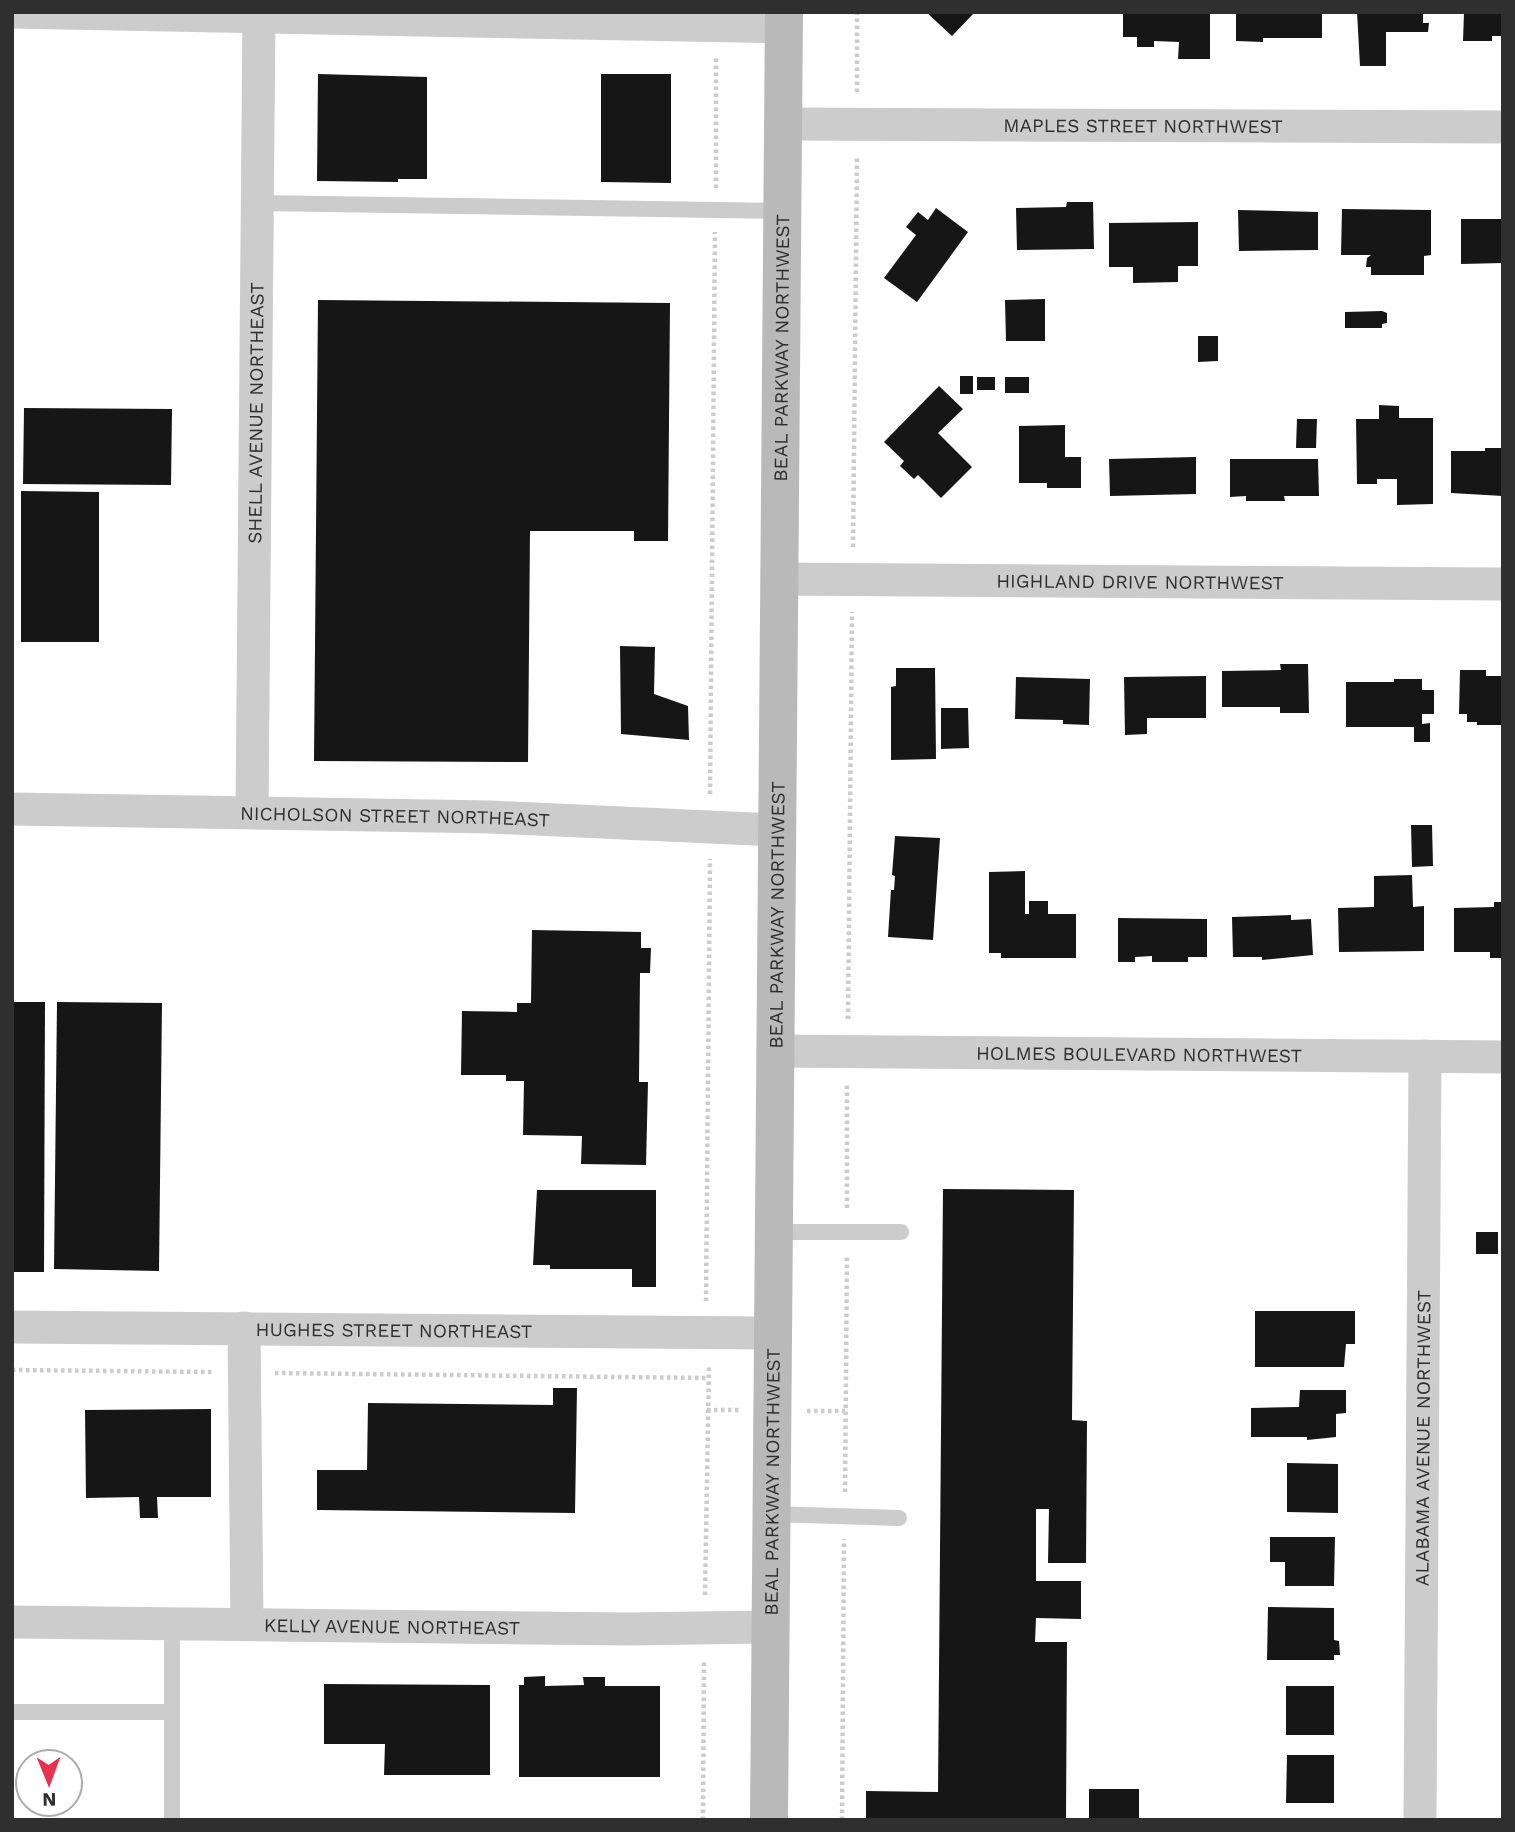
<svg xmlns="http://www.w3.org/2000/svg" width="1515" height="1832" viewBox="0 0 1515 1832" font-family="'Work Sans',sans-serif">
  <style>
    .building { fill: #161616 }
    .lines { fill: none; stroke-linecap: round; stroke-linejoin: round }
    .path { stroke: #ccc; stroke-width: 4.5; stroke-dasharray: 3.5 3.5; stroke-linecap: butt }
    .service { stroke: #ccc; stroke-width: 16 }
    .minor { stroke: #ccc; stroke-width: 33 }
    .secondary { stroke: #b9b9b9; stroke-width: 38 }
    .labels { text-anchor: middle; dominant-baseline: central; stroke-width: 7; stroke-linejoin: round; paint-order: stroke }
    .street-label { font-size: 19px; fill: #2f2f2f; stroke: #fff }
  </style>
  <rect width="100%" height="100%" fill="#fff"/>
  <g class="building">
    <polygon points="926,12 975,12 952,36"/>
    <polygon points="1123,12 1210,12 1210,59 1178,59 1179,42 1154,41 1154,47 1137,47 1137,37 1123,37"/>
    <polygon points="1236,12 1322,12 1322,38 1263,38 1263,42 1236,41"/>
    <polygon points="1357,12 1423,12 1423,23 1429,23 1428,32 1386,32 1386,66 1360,66"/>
    <polygon points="1464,12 1503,12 1503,36 1492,36 1492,41 1463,41"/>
    <polygon points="318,74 427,77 427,179 398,179 398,182 317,181"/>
    <polygon points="601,74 671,74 671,183 601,182"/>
    <polygon points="1067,202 1093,202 1094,249 1017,250 1016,208 1066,207"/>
    <polygon points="936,208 968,232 917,302 884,278 916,235 906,227 918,212 928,220"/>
    <polygon points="1342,209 1431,210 1431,255 1424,256 1424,275 1371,275 1371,267 1366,267 1367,258 1371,255 1341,255"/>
    <polygon points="1238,210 1318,212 1318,250 1239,251"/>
    <polygon points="1461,219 1503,219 1503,263 1461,264"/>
    <polygon points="1198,222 1198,266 1178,266 1178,282 1133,283 1133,267 1109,267 1109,223"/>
    <polygon points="1045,299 1045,341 1006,341 1005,300"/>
    <polygon points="318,300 670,303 668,541 634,541 634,531 530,531 528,762 314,761"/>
    <polygon points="1382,311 1387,313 1387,323 1382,324 1382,328 1345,328 1345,312"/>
    <polygon points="1198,336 1218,336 1218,361 1198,362"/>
    <rect x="960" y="376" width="13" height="18"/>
    <rect x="977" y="377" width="18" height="13"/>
    <rect x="1005" y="377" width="24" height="16"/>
    <polygon points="939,386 963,409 938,433 972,467 941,498 918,475 914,479 900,466 904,461 884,442"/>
    <polygon points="1379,405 1399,406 1399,418 1433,418 1433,504 1397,505 1397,479 1377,479 1377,484 1357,484 1356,419 1379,419"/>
    <polygon points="24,408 172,409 171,485 23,484"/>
    <polygon points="1297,419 1317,419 1316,448 1296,448"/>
    <polygon points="1065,425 1065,457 1081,457 1081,488 1047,488 1047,483 1019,483 1019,426"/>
    <polygon points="1485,448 1503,448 1503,496 1451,493 1451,451 1485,451"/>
    <polygon points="1196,457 1196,494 1110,496 1109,459"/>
    <polygon points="1230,459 1318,459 1319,496 1284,496 1285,501 1246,501 1246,496 1230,497"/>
    <polygon points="21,491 99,492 99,642 21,642"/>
    <polygon points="620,646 655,647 654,694 688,706 689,740 621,734"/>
    <polygon points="1280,664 1308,664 1309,713 1280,713 1280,707 1222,707 1222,671 1281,670"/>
    <polygon points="896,668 935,668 936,759 891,760 891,687 896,686"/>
    <polygon points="1460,670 1486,670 1486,676 1503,676 1503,725 1477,725 1477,722 1467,722 1467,714 1459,714"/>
    <polygon points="1206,676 1206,718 1147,718 1147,734 1125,735 1124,677"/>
    <polygon points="1016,677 1090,679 1089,725 1063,724 1063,720 1015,719"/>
    <polygon points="1394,679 1422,679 1422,690 1434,690 1434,714 1422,714 1422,724 1430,723 1430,742 1414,742 1414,727 1346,727 1346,682 1394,682"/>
    <polygon points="941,708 968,708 969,748 941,749"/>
    <polygon points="1411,825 1432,825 1433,866 1412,867"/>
    <polygon points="895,836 940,838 933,940 888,937 891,890 894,890 895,876 892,875"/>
    <polygon points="1025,871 1025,914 1029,914 1029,901 1048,901 1048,914 1076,914 1076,958 1001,958 1001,953 989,953 989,872"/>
    <polygon points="1412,875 1413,907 1424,906 1424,951 1339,952 1338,908 1374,907 1374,876"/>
    <polygon points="1494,902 1503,902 1503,958 1490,958 1490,952 1454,952 1454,908 1494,907"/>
    <polygon points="1291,915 1291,920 1311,919 1313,955 1262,960 1262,957 1233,957 1232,917"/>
    <polygon points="1118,918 1207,919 1207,957 1188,957 1188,962 1152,962 1152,956 1135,957 1135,962 1118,962"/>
    <polygon points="532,930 641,932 641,948 651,948 650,973 640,973 639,1082 648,1082 646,1165 581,1164 582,1136 523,1135 524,1081 506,1081 506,1075 461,1075 462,1011 517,1012 517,1003 531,1003"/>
    <polygon points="12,1002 45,1002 44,1272 12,1272"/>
    <polygon points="57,1002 162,1003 159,1271 54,1269"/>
    <polygon points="943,1189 1074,1190 1072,1420 1087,1421 1086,1563 1048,1563 1049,1509 1036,1509 1036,1581 1081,1581 1081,1619 1036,1618 1035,1642 1067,1642 1066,1820 866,1820 866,1791 938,1792"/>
    <polygon points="537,1190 656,1190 656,1287 632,1287 632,1269 550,1269 550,1265 533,1265"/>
    <rect x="1476" y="1232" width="22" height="22"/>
    <polygon points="1255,1311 1355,1311 1355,1344 1346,1344 1344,1367 1255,1367"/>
    <polygon points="553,1388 577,1388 575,1513 317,1510 317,1470 367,1470 368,1403 553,1405"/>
    <polygon points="1300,1390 1346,1390 1346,1413 1336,1414 1336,1437 1307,1440 1307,1437 1251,1437 1251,1408 1299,1407"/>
    <polygon points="211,1409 211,1497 157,1497 158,1518 140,1518 139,1497 86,1498 85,1410"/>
    <polygon points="1287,1463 1338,1464 1338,1513 1287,1512"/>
    <polygon points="1270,1537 1335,1537 1334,1586 1285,1586 1285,1562 1270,1562"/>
    <polygon points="1268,1607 1334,1608 1334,1640 1339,1641 1340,1655 1334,1655 1334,1660 1267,1660"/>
    <polygon points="545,1676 545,1686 584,1685 583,1677 605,1677 605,1686 660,1686 660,1777 519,1777 519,1685 524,1685 524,1677"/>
    <polygon points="324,1684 490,1685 490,1775 384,1775 385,1744 324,1744"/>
    <rect x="1286" y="1686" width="48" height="49"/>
    <polygon points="1287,1755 1334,1755 1334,1803 1286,1803"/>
    <rect x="1089" y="1789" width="50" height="31"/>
  </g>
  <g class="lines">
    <g class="path">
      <polyline points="857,92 857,12"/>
      <polyline points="716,188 716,57"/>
      <polyline points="853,547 857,157"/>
      <polyline points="710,794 715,232"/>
      <polyline points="848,1019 852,612"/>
      <polyline points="847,1208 847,1084"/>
      <polyline points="706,1301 710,859"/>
      <polyline points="12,1370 214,1372"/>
      <polyline points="275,1373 708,1378"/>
      <polyline points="707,1410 739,1410"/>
      <polyline points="807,1411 845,1411"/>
      <polyline points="845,1492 847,1256"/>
      <polyline points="705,1595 709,1366"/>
      <polyline points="703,1820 704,1660"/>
      <polyline points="842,1820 844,1539"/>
    </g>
    <g class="service">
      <polyline points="257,203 782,211"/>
      <polyline points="774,1232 901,1232"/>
      <polyline points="772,1514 899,1518"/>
      <polyline points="172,1623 172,1820"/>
      <polyline points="12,1712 172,1712"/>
    </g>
    <g class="minor">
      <polyline points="12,12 784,27"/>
      <path id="s1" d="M783 124 1503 127"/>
      <path id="s2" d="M778 579 1503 584"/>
      <path id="s3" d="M12 809 490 817 777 830"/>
      <path id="s4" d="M252 812 259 12"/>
      <path id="s5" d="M775 1051 1503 1057"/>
      <path id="s6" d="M12 1327 773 1333"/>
      <polyline points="244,1328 247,1624"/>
      <path id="s7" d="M12 1622 629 1629 769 1627"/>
      <path id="s8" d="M1420 1820 1425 1056"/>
    </g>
    <path class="secondary" id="s9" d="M769 1820 784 12"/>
  </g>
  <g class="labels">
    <g class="street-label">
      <text stroke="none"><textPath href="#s1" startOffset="360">MAPLES STREET NORTHWEST</textPath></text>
      <text stroke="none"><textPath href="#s9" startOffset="1472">BEAL PARKWAY NORTHWEST</textPath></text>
      <text stroke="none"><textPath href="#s4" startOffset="399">SHELL AVENUE NORTHEAST</textPath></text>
      <text stroke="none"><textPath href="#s2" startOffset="362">HIGHLAND DRIVE NORTHWEST</textPath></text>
      <text stroke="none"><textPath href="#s3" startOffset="383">NICHOLSON STREET NORTHEAST</textPath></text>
      <text stroke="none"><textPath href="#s9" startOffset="905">BEAL PARKWAY NORTHWEST</textPath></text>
      <text stroke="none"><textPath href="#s5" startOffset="364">HOLMES BOULEVARD NORTHWEST</textPath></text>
      <text stroke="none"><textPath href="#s6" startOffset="382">HUGHES STREET NORTHEAST</textPath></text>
      <text stroke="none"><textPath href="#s8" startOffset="382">ALABAMA AVENUE NORTHWEST</textPath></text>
      <text stroke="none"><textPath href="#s9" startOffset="338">BEAL PARKWAY NORTHWEST</textPath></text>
      <text stroke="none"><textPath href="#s7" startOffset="380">KELLY AVENUE NORTHEAST</textPath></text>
    </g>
  </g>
  <rect width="1515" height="1832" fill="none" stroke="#2f2f2f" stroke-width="28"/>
  <g transform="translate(49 1783) rotate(179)"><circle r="33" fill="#ffffff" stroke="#acacac" stroke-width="2"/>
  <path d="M0-5L12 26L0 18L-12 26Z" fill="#e6314f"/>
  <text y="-10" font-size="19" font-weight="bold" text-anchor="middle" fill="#2f2f2f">N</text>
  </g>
</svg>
